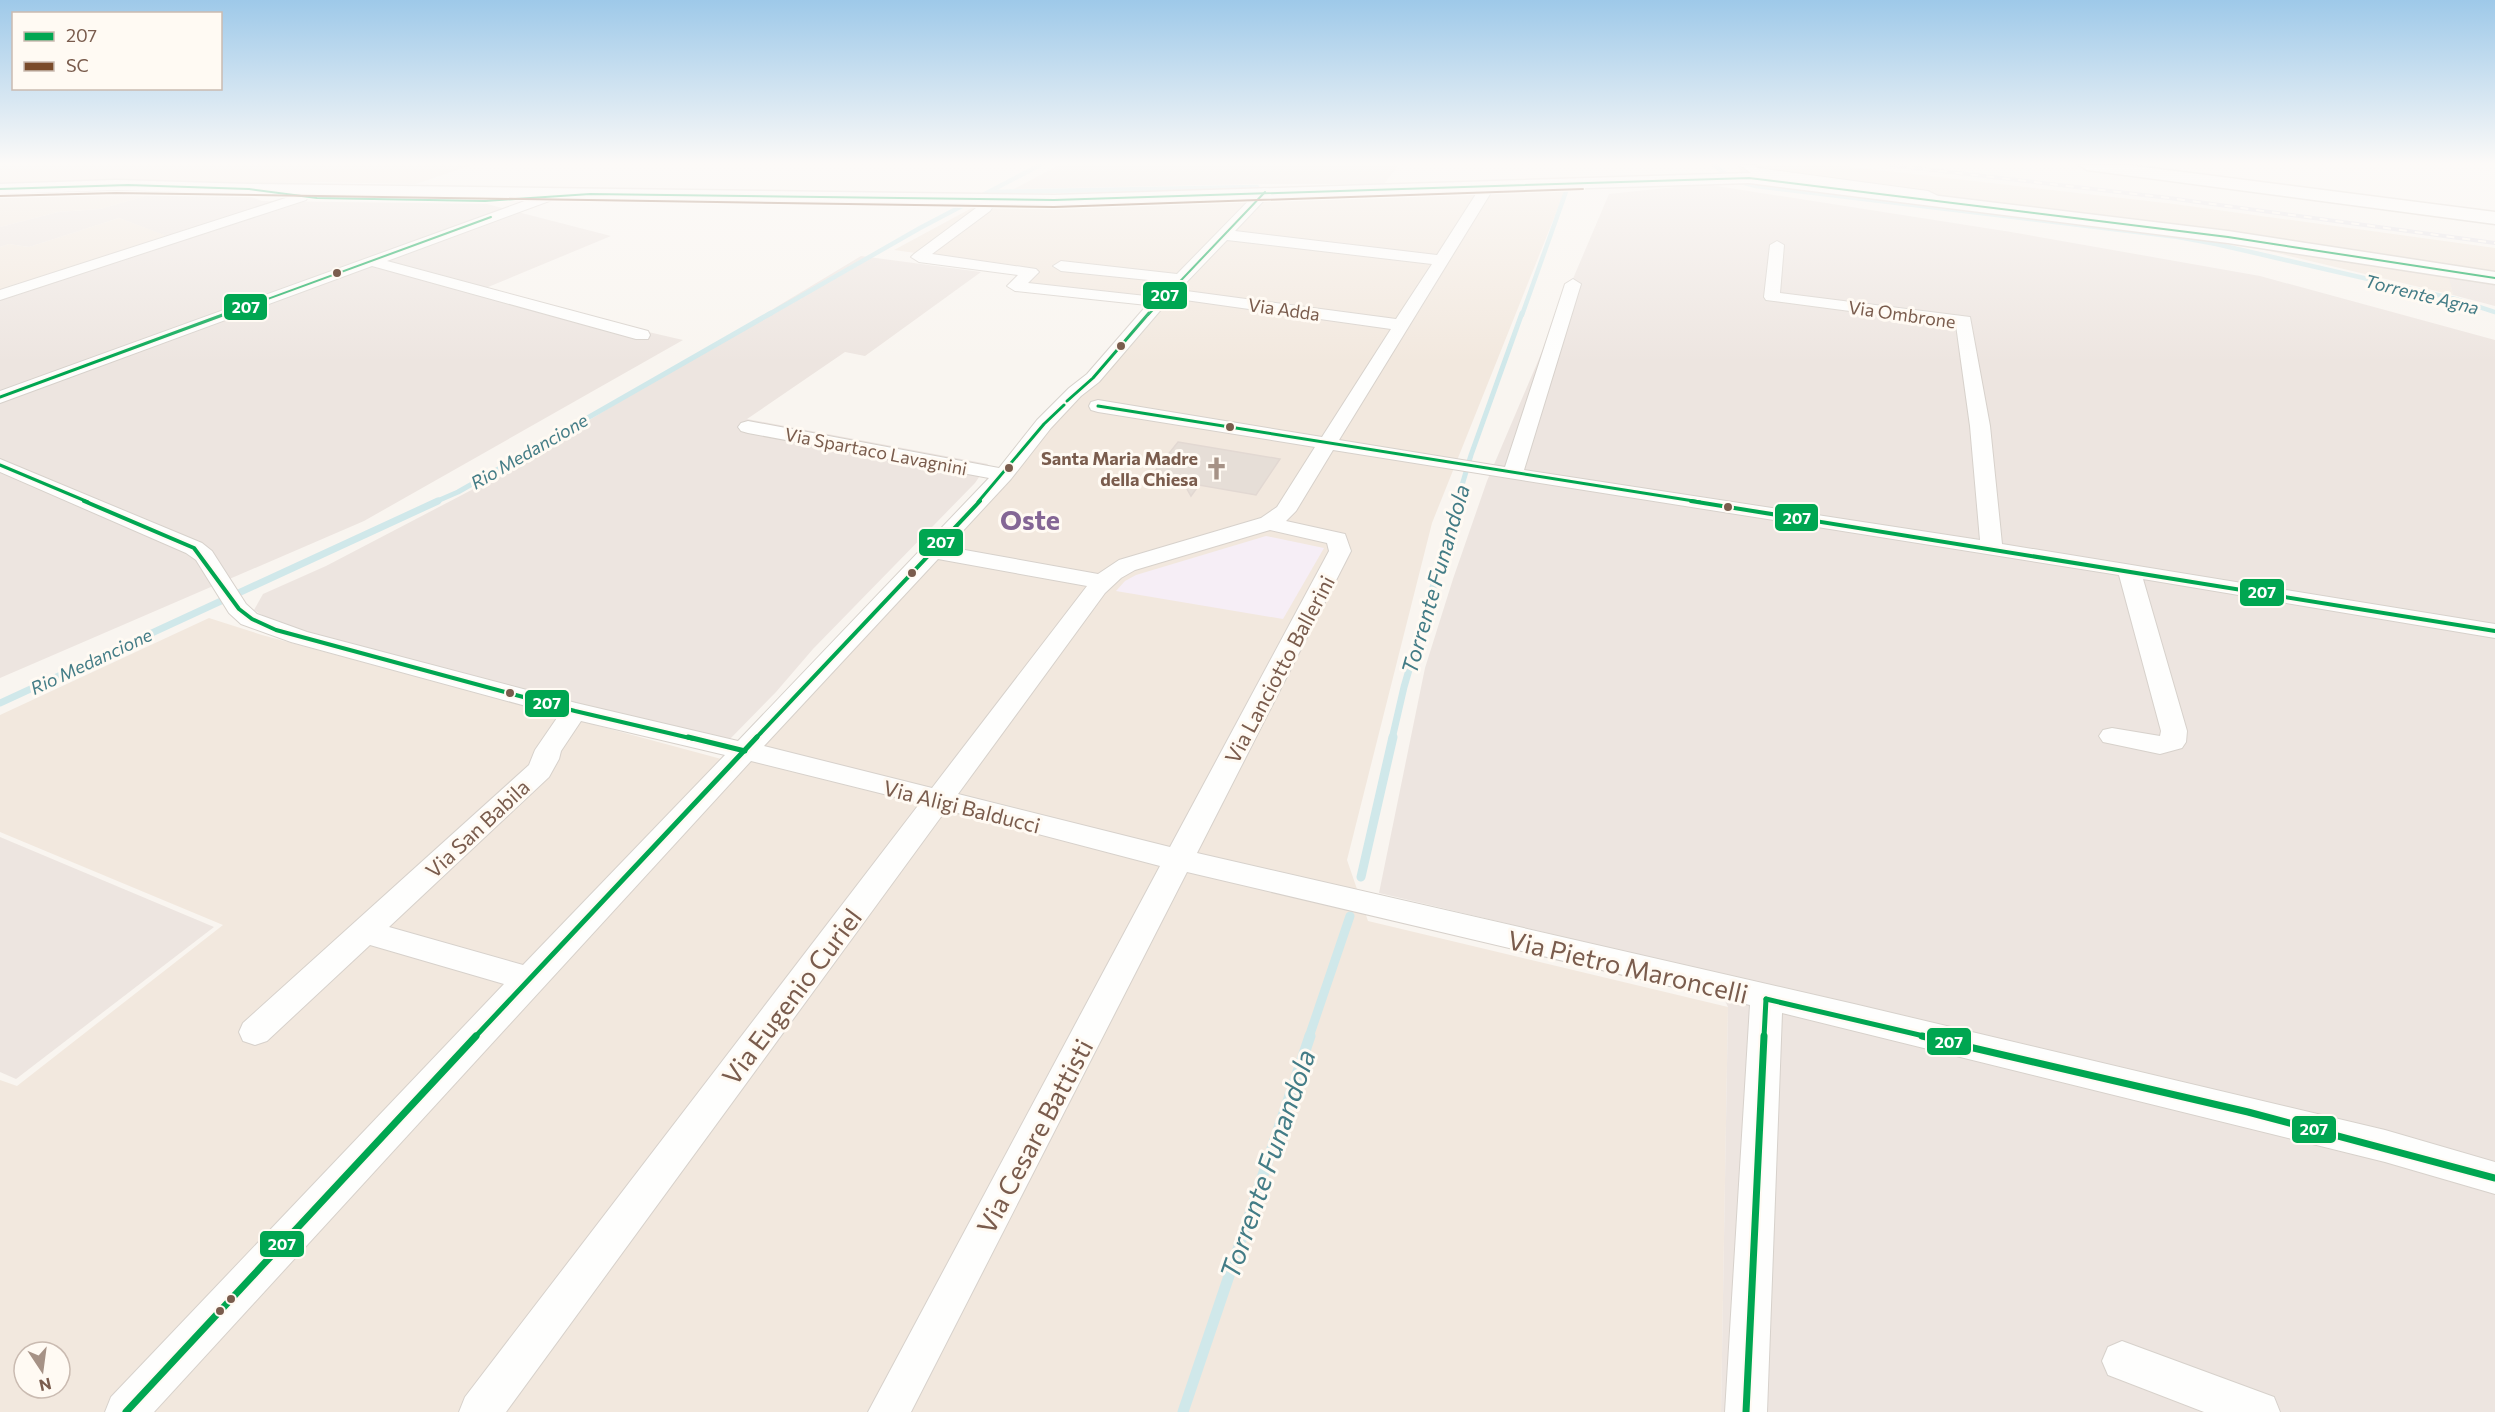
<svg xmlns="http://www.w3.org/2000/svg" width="2495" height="1412" viewBox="0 0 2495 1412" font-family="Commissioner,sans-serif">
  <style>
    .residential { fill: #f2e8de; fill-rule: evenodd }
    .industrial { fill: #ede5e0 }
    .education { fill: #f6eef6 }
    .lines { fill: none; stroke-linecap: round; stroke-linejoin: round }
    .stream-far4 { stroke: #d0e8ea; stroke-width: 4.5 }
    .stream-far3 { stroke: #d0e8ea; stroke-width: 5 }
    .stream-far2 { stroke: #d0e8ea; stroke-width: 7 }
    .stream-far1 { stroke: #d0e8ea; stroke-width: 9 }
    .stream { stroke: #d0e8ea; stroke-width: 11 }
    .building { fill: #e6ded7; stroke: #e2d8d2; stroke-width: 1.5 }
    .street-casing { stroke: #d7d1cb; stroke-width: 2 }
    .secondary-casing { stroke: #d9d2cb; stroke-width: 3 }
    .street { fill: #fefefd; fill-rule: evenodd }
    .secondary { fill: #fefefd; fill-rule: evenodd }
    .rail-casing { stroke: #e6e3e7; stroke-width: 4 }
    .rail { stroke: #fffaf3; stroke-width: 2; stroke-dasharray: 8; stroke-linecap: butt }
    .bus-1-far4-casing { stroke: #fffaf3; stroke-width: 4.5 }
    .bus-1-far3-casing { stroke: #fffaf3; stroke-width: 6 }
    .bus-1-far2-casing { stroke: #fffaf3; stroke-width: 8 }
    .bus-1-far1-casing { stroke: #fffaf3; stroke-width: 10 }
    .bus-1-casing { stroke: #fffaf3; stroke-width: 11 }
    .bus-2-casing { stroke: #fffaf3; stroke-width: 4.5 }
    .bus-1-far4 { stroke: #00a651; stroke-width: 2 }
    .bus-1-far3 { stroke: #00a651; stroke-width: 3 }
    .bus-1-far2 { stroke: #00a651; stroke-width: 4 }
    .bus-1-far1 { stroke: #00a651; stroke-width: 5 }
    .bus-1 { stroke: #00a651; stroke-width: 7 }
    .bus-2 { stroke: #7a4b2a; stroke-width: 2 }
    .bus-dot { fill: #7a5c4d; stroke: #fffaf3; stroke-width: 2 }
    .labels { text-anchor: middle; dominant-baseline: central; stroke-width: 6; stroke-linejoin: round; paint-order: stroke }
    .far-water-label { font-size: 18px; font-style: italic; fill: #437c86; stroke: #fffaf3 }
    .far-street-label { font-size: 18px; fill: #7a5c4d; stroke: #fffaf3 }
    .far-poi-label { font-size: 18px; font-weight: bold; fill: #7a5c4d; stroke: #fffaf3; text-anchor: end }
    .street-label { font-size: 21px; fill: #7a5c4d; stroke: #fffaf3 }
    .water-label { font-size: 22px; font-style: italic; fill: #437c86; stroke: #fffaf3 }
    .near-street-label { font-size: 26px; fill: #7a5c4d; stroke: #fffaf3 }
    .district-label { font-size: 27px; font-weight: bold; fill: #846695; stroke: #fffaf3 }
    .near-water-label { font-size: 27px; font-style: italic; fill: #437c86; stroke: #fffaf3 }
    .line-badge { stroke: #fffaf3; stroke-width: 2 }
    .badge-label { font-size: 16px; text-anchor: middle; font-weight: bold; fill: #fff }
  </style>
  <rect width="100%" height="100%" fill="#f9f5f0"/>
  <g class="residential">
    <polygon points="0,165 472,165 416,184 315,182 244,194 166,190 100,209 58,212 0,227"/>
    <polygon points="1737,165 1835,165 2174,204 2495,248 2495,272 2451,285 2453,295 2210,237 1740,171"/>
    <path d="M1566 188 1432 523 1347 860 1368 921 1728 1007 1721 1412H0V1080L17 1086 223 925 0 832V715L209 618 262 635 725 760 1161 301 1017 285 1023 268 894 250 981 203ZM24 1352H60V1388H24Z"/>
    <polygon points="119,218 173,238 0,295 0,247 9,244 29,247"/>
  </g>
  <g class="industrial">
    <polygon points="1059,165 1399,165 1384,184 1253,184 1014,189"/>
    <polygon points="1704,184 2011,232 2260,276 2495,340 2495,1412 1721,1412 1728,1007 1711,972 1379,893 1425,668 1453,579 1487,481 1609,194"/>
    <polygon points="166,190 244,194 262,201 487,204 611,236 476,292 683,340 364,521 0,678 0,295 172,238 119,218 29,247 9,244 0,247 0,227 58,212 100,209"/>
    <polygon points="861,256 981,272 865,356 845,352 747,419 988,464 975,483 813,649 776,692 730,739 494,684 275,623 254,610 263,594 326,566 483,484"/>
    <polygon points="2495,272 2495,306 2453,295 2448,274"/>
    <polygon points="0,837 214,927 16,1079 0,1072"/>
  </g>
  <polygon class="education" points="1266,536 1324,548 1283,619 1116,591 1125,581 1136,575"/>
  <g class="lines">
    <g class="stream-far4">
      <polyline points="1714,165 1733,180 1756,186 2178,237 2216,244 2455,299 2495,312"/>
      <polyline points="989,192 1257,187"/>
      <polyline points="768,315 920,228 1040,165"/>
      <polyline points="1522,315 1568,186"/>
    </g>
    <g class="stream-far3">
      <polyline points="435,502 458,492 771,313"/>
      <polyline points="1457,502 1471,455 1522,313"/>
    </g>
    <g class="stream-far2">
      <polyline points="0,703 438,501"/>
      <polyline points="1392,739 1404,687 1458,501"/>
    </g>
    <g class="stream-far1">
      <polyline points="1361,877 1393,737"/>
      <polyline points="1309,1037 1350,916"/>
    </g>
    <polyline class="stream" points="1183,1412 1310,1036"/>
  </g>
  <polygon class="building" points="1178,442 1280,459 1256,495 1199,485 1191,496 1183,482 1151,476"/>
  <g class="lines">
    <defs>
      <g id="street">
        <polygon points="1740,165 1755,165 1758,168 1928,191 1948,201 1941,205 1925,199 1754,175"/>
        <path d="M1488 182 1495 186 1339 440 1505 467 1565 284 1573 279 1581 284 1524 470 1980 540 1970 426 1956 325 1766 300 1764 297 1770 245 1777 241 1784 245 1780 293 1970 317 1990 426 2002 544 2495 624V638L2143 579 2187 731 2186 742 2182 748 2160 754 2103 742 2099 736 2103 730 2112 728 2160 736 2161 731 2119 575 1333 450 1296 511 1286 521 1345 534 1351 551 1197 853 1854 1004 2385 1130 2495 1162V1194L2385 1162 1782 1013 1767 1412H1725L1750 1005 1187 872 911 1412H868L1160 866 946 810 506 1412H459L465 1397 920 803 751 761 154 1412H105L111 1397 504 984 370 945 267 1041 255 1045 243 1041 239 1032 243 1023 529 765 535 750 559 715 291 642 241 624 229 613 196 560 186 553 0 472V459L202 543 212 551 246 604 257 614 307 632 576 703 738 741 989 478 748 433 741 431 738 427 741 423 748 421 999 468 1037 420 1069 388 1087 374 1147 305 1015 291 1007 286 1018 275 919 262 911 257 914 254 980 205H990L992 208 990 211 932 254 1036 269 1039 272 1028 283 1155 297 1168 282 1061 271 1053 266 1061 261 1177 274 1260 189 1265 188 1272 192 1235 231 1437 255 1483 183ZM1227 240 1432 264 1396 319 1179 290ZM1171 298 1391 329 1322 437 1098 400 1091 402 1089 406 1091 410 1098 412 1315 447 1277 507 1261 518 1119 560 1098 574 948 547 1011 479 1051 428 1081 396 1099 382ZM1270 530 1327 543 1329 551 1170 847 958 794 1105 593 1121 578 1135 570ZM938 559 1087 586 932 788 764 746ZM581 721 725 755 523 965 389 927 549 777 559 759 561 751Z"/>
        <polygon points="301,193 306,194 308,197 306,200 0,300 0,290"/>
        <polygon points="547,193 554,197 552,200 387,261 648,331 650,335 648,339 636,339 372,266 0,403 0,391"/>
        <polygon points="2122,1341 2274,1397 2280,1412 2204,1412 2108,1375 2102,1361 2108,1347"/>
      </g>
      <g id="secondary">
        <polygon points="2079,165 2128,165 2495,212 2495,224 2087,170"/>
        <polygon points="1749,173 2228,231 2495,272 2495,284 2228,243 1749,183 1054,205 249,194 116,190 0,194 0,184 116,180 249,184 1054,195"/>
      </g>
    </defs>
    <use href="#street" class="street-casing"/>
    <use href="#secondary" class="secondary-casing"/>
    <use href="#street" class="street"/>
    <use href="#secondary" class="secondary"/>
    <defs>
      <polyline id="rail" points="1891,165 2169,198 2495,243"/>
    </defs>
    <use href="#rail" class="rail-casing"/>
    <use href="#rail" class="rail"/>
    <defs>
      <g id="bus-1-far4">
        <polyline points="0,189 128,185 249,189 317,198 485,201 590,194 1054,200 1749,178 2228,237 2495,278"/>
        <polyline points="224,315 491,217"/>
        <polyline points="1148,315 1265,192"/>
      </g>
      <g id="bus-1-far3">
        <polyline points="0,397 228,313"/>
        <polyline points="1067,401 1093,378 1149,313"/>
        <polyline points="1098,406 1700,502"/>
        <polyline points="0,465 88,502"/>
        <polyline points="978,502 1044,424 1064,405"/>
      </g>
      <g id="bus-1-far2">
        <polyline points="84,501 194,548 239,609 252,619 276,630 575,711 694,739"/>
        <polyline points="1691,501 2495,631"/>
        <polyline points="755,739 980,501"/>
      </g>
      <g id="bus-1-far1">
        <polyline points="688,737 745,751"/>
        <polyline points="1766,999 1928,1037"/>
        <polyline points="475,1037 757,737"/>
        <polyline points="1764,1037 1766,999"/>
      </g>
      <g id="bus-1">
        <polyline points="1922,1036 2248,1112 2495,1178"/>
        <polyline points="126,1412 476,1036"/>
        <polyline points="1746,1412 1764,1036"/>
      </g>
      <polyline id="bus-2" points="0,196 116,193 1054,207 1583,189"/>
    </defs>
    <use href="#bus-1-far4" class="bus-1-far4-casing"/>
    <use href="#bus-1-far3" class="bus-1-far3-casing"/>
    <use href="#bus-1-far2" class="bus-1-far2-casing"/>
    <use href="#bus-1-far1" class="bus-1-far1-casing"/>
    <use href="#bus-1" class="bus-1-casing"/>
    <use href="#bus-2" class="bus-2-casing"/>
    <use href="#bus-1-far4" class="bus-1-far4"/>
    <use href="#bus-1-far3" class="bus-1-far3"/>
    <use href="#bus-1-far2" class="bus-1-far2"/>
    <use href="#bus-1-far1" class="bus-1-far1"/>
    <use href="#bus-1" class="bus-1"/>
    <use href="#bus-2" class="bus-2"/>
  </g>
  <linearGradient id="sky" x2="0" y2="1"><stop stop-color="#9ec9e9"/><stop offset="0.45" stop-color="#fcfaf8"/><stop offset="1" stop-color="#fcfaf8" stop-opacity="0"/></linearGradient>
  <rect width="2495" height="363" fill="url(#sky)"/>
  <defs>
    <symbol id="church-bare" viewBox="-9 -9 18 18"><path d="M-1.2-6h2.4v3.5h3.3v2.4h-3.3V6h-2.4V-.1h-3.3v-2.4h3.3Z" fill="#a69286" stroke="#fffaf3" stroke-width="2.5" paint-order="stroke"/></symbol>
  </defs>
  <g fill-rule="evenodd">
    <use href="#church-bare" x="1200" y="452" width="33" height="33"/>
  </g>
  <g class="bus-dot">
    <circle cx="337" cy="273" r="5"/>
    <circle cx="1121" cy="346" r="5"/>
    <circle cx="1230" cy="427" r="5"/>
    <circle cx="1009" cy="468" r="5"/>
    <circle cx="1728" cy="507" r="5"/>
    <circle cx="912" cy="573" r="5"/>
    <circle cx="510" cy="693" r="5"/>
    <circle cx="231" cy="1299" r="5"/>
    <circle cx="220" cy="1311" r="5"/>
  </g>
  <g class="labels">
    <g class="far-water-label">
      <text transform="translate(2422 294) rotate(14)">Torrente Agna</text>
      <text transform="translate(529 451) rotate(-30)">Rio Medancione</text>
      <text transform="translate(91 661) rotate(-25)">Rio Medancione</text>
    </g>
    <g class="far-street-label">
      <text transform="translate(1284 309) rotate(8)">Via Adda</text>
      <text transform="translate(1902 314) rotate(8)">Via Ombrone</text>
      <text transform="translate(876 451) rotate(11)">Via Spartaco Lavagnini</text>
    </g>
    <g class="far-poi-label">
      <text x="1198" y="458">Santa Maria Madre<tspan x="1198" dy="21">della Chiesa</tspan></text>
    </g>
    <g class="street-label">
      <text transform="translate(1279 669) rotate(-62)">Via Lanciotto Ballerini</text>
      <text transform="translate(962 806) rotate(14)">Via Aligi Balducci</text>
      <text transform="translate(477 828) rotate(-43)">Via San Babila</text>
    </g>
    <g class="water-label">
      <text transform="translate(1435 579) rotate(-74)">Torrente Funandola</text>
    </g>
    <g class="near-street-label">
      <text transform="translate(1628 966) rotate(13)">Via Pietro Maroncelli</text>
      <text transform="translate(791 996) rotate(-53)">Via Eugenio Curiel</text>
      <text transform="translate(1034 1136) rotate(-62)">Via Cesare Battisti</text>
    </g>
    <g class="district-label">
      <text x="1030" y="519">Oste</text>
    </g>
    <g class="near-water-label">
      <text transform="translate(1267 1164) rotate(-71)">Torrente Funandola</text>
    </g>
  </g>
  <g class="line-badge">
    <rect x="1142" y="281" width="46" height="29" rx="6" fill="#00a651"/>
    <rect x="223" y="293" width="45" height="28" rx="6" fill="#00a651"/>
    <rect x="1774" y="503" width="45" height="29" rx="6" fill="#00a651"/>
    <rect x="918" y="528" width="46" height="29" rx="6" fill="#00a651"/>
    <rect x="2239" y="578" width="46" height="29" rx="6" fill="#00a651"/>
    <rect x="524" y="689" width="46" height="29" rx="6" fill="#00a651"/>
    <rect x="1926" y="1027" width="46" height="29" rx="6" fill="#00a651"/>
    <rect x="2291" y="1115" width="46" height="29" rx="6" fill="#00a651"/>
    <rect x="259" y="1230" width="46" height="28" rx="6" fill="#00a651"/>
  </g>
  <g class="badge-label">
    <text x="1165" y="301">207</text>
    <text x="246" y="313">207</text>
    <text x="1797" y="524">207</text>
    <text x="941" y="548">207</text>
    <text x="2262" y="598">207</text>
    <text x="547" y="709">207</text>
    <text x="1949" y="1048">207</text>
    <text x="2314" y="1135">207</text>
    <text x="282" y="1250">207</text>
  </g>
  <rect x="12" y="12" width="210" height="78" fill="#fffaf3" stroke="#cabbb1" stroke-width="1.5"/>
  <rect x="24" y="32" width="30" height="9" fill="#00a651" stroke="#cabbb1" stroke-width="1.5"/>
  <text x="66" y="42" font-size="18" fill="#7a5c4d">207</text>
  <rect x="24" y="62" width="30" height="9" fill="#7a4b2a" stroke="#cabbb1" stroke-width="1.5"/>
  <text x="66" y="72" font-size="18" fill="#7a5c4d">SC</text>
  <g transform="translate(42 1370) rotate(167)"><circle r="28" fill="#fffaf3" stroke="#cabbb1" stroke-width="1.5"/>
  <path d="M0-4.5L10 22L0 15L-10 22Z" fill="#a69286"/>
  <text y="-9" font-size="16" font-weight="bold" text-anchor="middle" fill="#7a5c4d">N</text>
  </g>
</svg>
